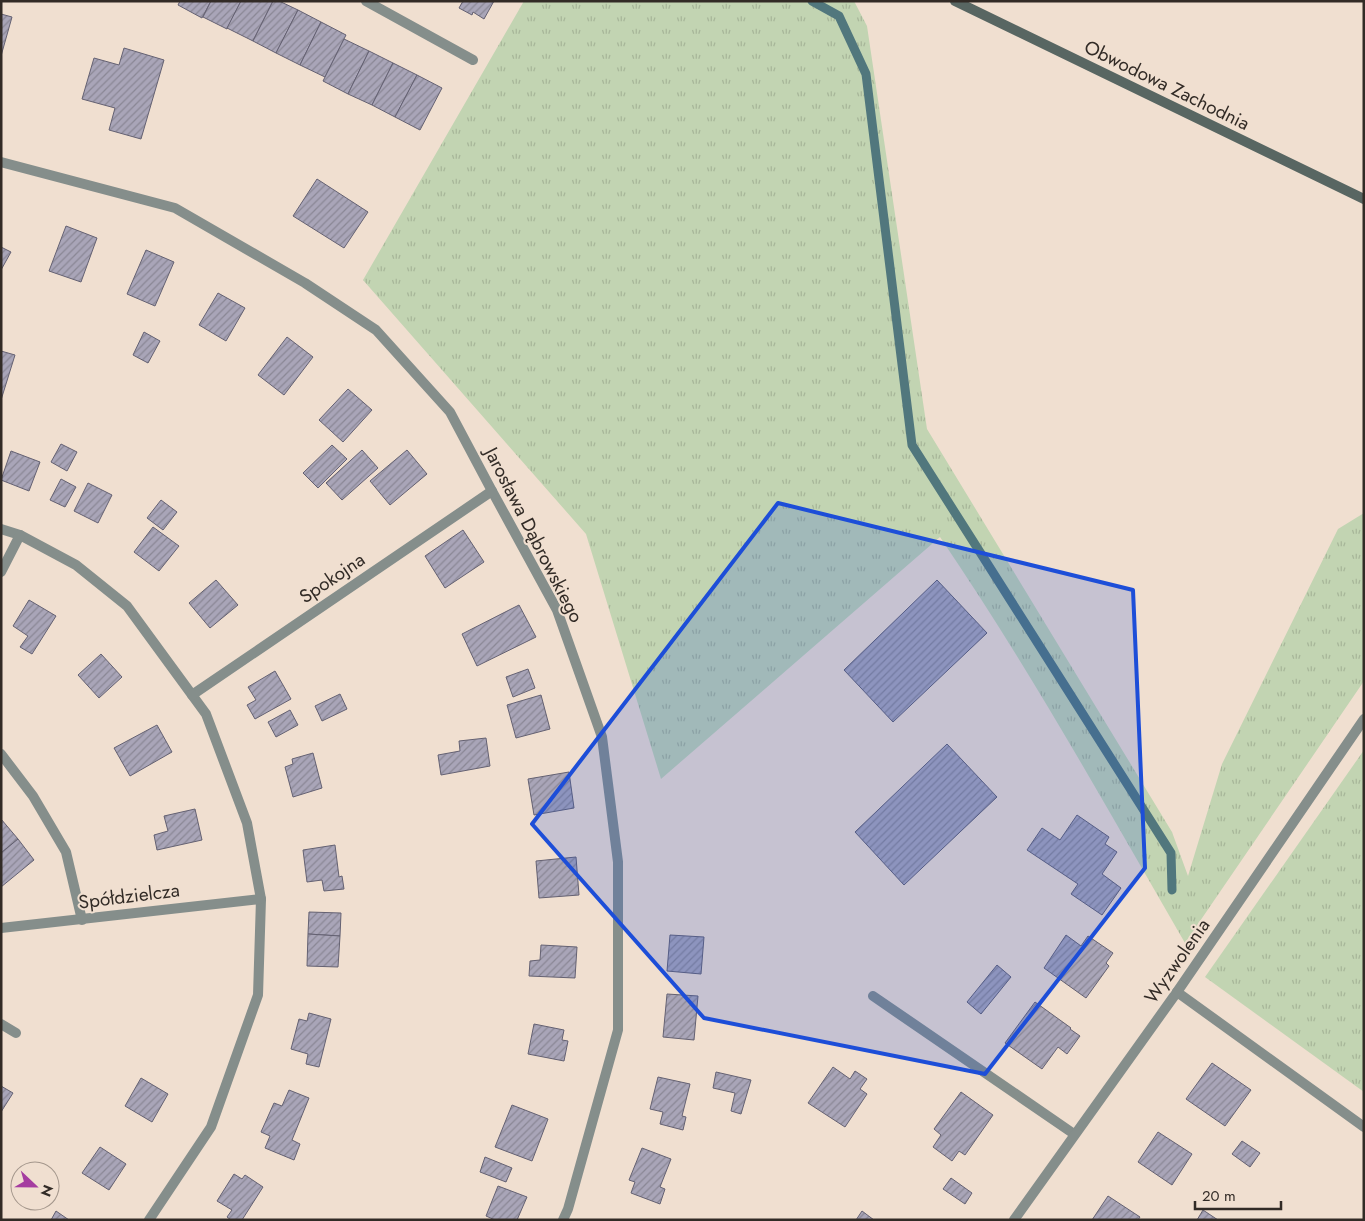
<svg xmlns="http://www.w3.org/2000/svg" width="1365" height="1221" viewBox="0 0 1365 1221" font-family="Jost,sans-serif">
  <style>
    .grass { fill: url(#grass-tufts) }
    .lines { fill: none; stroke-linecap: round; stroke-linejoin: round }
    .stream { stroke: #51777d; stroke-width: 9 }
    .building { fill: url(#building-hatch); stroke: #646172 }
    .service { stroke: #858e8b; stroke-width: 10 }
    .minor { stroke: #858e8b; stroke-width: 10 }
    .secondary { stroke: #586662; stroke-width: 10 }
    .marked { fill: #1d4ed8; fill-opacity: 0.2; stroke: #1d4ed8; stroke-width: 4; stroke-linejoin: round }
    .labels { text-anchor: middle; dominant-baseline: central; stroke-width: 4; stroke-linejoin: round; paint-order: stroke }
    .street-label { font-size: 19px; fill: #322b26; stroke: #f0dfd0 }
  </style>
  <defs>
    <pattern id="grass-tufts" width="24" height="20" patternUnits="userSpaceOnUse" patternTransform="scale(1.25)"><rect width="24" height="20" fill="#c2d4b2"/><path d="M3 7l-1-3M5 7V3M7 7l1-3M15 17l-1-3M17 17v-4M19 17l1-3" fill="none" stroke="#a7b699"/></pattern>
    <pattern id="building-hatch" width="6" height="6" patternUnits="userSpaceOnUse" patternTransform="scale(1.25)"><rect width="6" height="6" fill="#a9a5b8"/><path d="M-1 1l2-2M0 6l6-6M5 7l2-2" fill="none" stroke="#8a8795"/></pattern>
  </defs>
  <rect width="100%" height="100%" fill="#f0dfd0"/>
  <g class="grass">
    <path d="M524 1H854L867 26 927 429 1172 832 1188 876 1222 764 1338 529 1364 513V681L1185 943C1106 806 1029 668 940 537L661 779 586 534 363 280Z"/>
    <polygon points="1364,750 1364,1092 1205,977"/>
  </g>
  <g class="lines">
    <polyline class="stream" points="812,1 839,16 866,74 912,445 1171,853 1172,890"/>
  </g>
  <g class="building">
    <polygon points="180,1 211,1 202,18 178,5"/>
    <polygon points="211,1 241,1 227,29 203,17"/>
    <polygon points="241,1 273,1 253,41 227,28"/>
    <polygon points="273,1 279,1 298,10 276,53 253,41"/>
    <polygon points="463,1 494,1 484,19 473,12 472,15 459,8"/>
    <polygon points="298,10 321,22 300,65 276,53"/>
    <polygon points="1,14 12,17 1,56"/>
    <polygon points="321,22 346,35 325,77 300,65"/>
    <polygon points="344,39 369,51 348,94 323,81"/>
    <polygon points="124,48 164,60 141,139 109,130 115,108 82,99 94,58 119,65"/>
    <polygon points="369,51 393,63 372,105 348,94"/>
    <polygon points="393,63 417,75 395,117 372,105"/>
    <polygon points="417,75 442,88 420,130 395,117"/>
    <polygon points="317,179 368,212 344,248 293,216"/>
    <polygon points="66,226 97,238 81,282 49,271"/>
    <polygon points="1,247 11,252 1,270"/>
    <polygon points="146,250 174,262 155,306 127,294"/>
    <polygon points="218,293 245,308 226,341 199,325"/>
    <polygon points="144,332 160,341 148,363 133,355"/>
    <polygon points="287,337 313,357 284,395 258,375"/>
    <polygon points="1,351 15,355 1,400"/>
    <polygon points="348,389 372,410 343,442 319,420"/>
    <polygon points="61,444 77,452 67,471 51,462"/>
    <polygon points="332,445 347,459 318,488 303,473"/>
    <polygon points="362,450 378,468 342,500 326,483"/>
    <polygon points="407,450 427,474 390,505 370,481"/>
    <polygon points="11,451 40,462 29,491 1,480"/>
    <polygon points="61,479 76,487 65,507 50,500"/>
    <polygon points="88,483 112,495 98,523 74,511"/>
    <polygon points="161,500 177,512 163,530 147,518"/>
    <polygon points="153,527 179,546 159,571 134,552"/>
    <polygon points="463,530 484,562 445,588 425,556"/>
    <polygon points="216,580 238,605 210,628 189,603"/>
    <polygon points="937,580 987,633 893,722 844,670"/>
    <polygon points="29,600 56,616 32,654 20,647 28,636 13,626"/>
    <polygon points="519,605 536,637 477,666 462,634"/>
    <polygon points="101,654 122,677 99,698 78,675"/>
    <polygon points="528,669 535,688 513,697 506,677"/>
    <polygon points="275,671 291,699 255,719 247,705 256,700 248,687"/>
    <polygon points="340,694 347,709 322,721 315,706"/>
    <polygon points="541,695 550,729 516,738 507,705"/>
    <polygon points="290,710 298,725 276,737 268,722"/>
    <polygon points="157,725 172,752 130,776 114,748"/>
    <polygon points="486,738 490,766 441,775 438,755 460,751 459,741"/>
    <polygon points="947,744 997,797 904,885 855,832"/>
    <polygon points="313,753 322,788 293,797 285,767 293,764 292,759"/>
    <polygon points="569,772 574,808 534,815 528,779"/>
    <polygon points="195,809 202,840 157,850 154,835 168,831 164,816"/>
    <polygon points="1077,815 1109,837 1105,844 1117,852 1102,874 1121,888 1102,915 1071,894 1078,884 1027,850 1042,828 1060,840"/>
    <polygon points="1,819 18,839 1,853"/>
    <polygon points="18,839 34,860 1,887 1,853"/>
    <polygon points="335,845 339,877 342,876 344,889 324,891 322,880 307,882 303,850"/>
    <polygon points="576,857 579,895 539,898 536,861"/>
    <polygon points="309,912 341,913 340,936 308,934"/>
    <polygon points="308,934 340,936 338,967 307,966"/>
    <polygon points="670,935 704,937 701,974 667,971"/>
    <polygon points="1066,935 1081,946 1088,936 1113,953 1106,963 1109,966 1086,998 1044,968"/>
    <polygon points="541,945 577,947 575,978 529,976 530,961 540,960"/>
    <polygon points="997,965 1011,977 981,1014 967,1002"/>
    <polygon points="667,994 698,996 694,1040 663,1037"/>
    <polygon points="1035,1002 1071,1028 1070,1029 1080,1036 1067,1054 1058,1047 1042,1069 1005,1043"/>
    <polygon points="309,1013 331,1019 319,1067 306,1064 308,1054 291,1049 299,1019 307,1021"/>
    <polygon points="534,1024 564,1030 562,1040 568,1041 564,1061 528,1054"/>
    <polygon points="1212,1063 1251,1090 1225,1126 1186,1099"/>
    <polygon points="833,1067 850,1079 855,1071 867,1079 860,1089 867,1094 845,1127 808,1103"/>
    <polygon points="716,1072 751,1080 741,1114 731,1111 735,1093 713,1088"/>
    <polygon points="658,1077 690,1084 682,1116 686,1117 683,1130 660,1124 663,1112 650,1109"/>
    <polygon points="141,1078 168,1094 152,1122 125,1106"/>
    <polygon points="1,1086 13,1093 1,1112"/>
    <polygon points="289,1090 309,1098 292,1140 300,1144 294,1160 265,1148 270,1136 261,1132 274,1103 282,1106"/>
    <polygon points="961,1092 993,1115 965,1155 959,1151 952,1161 933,1147 941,1135 934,1129"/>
    <polygon points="512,1105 548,1119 532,1161 495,1147"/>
    <polygon points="1158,1132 1192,1154 1172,1185 1138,1162"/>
    <polygon points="1242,1141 1260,1153 1250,1167 1232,1154"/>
    <polygon points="100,1147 126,1164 109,1190 82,1173"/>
    <polygon points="642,1148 671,1159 660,1187 665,1189 660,1204 631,1193 635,1182 629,1180"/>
    <polygon points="485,1157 512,1168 506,1182 480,1172"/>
    <polygon points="234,1174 242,1179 245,1175 263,1187 242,1220 231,1220 227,1217 232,1210 217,1201"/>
    <polygon points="951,1178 972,1193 965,1204 943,1189"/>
    <polygon points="498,1186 527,1197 517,1220 495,1220 486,1216"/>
    <polygon points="1108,1196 1140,1217 1138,1220 1092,1220"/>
    <polygon points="1203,1210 1218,1220 1197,1220"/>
    <polygon points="56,1211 69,1220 51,1220"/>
    <polygon points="862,1211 874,1220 856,1220"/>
  </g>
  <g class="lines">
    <polyline class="service" points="366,1 473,60"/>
    <g class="minor">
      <polyline points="1,162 175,208 305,283 376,330 450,412 492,491 557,610 602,737 618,862 618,1030 568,1209 563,1220"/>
      <polyline points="1,529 20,535 76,565 127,606 206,714 247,823 261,899 258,995 211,1127 149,1220"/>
      <polyline points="1,572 20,535"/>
      <polyline points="192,695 492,491"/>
      <polyline points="1,754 33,796 66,852 82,920"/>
      <polyline points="1,928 261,899"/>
      <polyline points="1177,992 1364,1127"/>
      <polyline points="873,996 1074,1134"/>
      <polyline points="1,1024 16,1033"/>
      <polyline points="1014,1220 1177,992 1364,719"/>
    </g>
    <polyline class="secondary" points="955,1 1364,199"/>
  </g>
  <path class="marked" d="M778 503 1133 590 1145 868 985 1074 704 1018 532 824Z"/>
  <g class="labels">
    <g class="street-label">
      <text transform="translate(1167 85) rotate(26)">Obwodowa Zachodnia</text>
      <text transform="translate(534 535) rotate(63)">Jarosława Dąbrowskiego</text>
      <text transform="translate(332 578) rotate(-34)">Spokojna</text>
      <text transform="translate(129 896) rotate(-7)">Spółdzielcza</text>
      <text transform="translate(1177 961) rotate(-55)">Wyzwolenia</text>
    </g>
  </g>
  <rect width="1365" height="1221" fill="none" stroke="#322b26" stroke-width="5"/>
  <g transform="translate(35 1186) rotate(112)"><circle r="24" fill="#f0dfd0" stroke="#a4978c"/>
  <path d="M0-4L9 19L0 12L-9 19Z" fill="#a53da0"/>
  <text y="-8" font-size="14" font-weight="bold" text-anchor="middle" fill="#322b26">N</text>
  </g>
  <path d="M1195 1201v8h86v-8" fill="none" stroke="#322b26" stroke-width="2.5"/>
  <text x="1202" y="1201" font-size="15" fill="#322b26" stroke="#f0dfd0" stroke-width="4" paint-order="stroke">20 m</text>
</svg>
